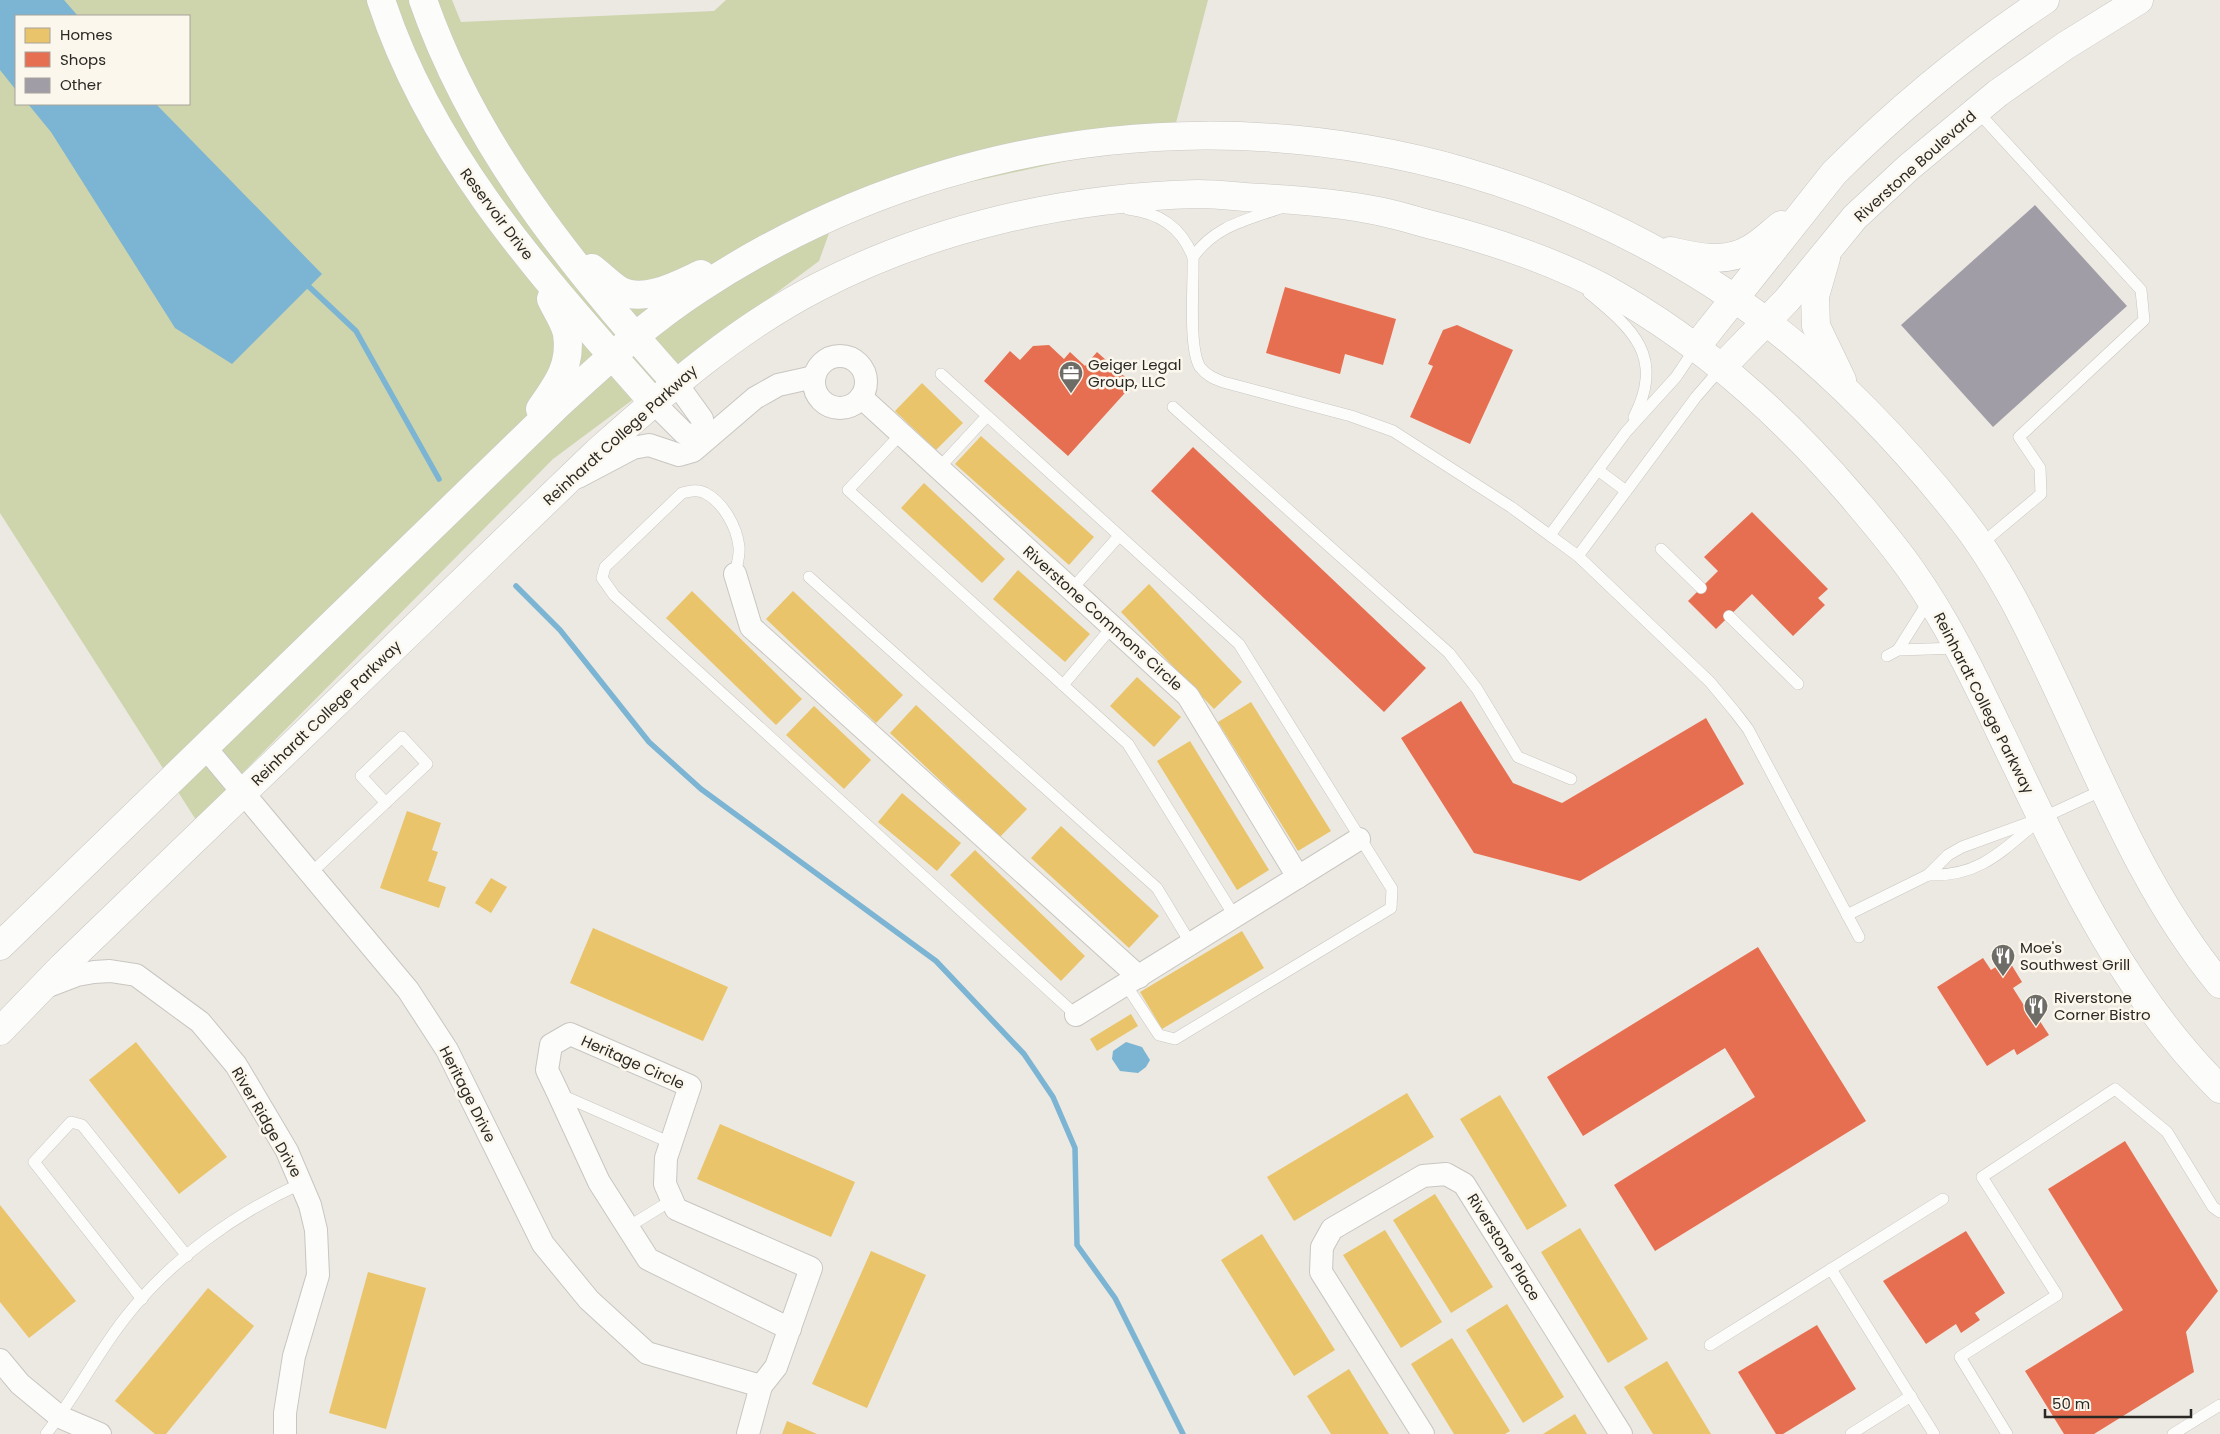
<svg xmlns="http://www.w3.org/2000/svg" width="2220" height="1434" viewBox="0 0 2220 1434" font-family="Poppins,sans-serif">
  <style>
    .green { fill: #ced5ac; fill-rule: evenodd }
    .water { fill: #7cb4d3 }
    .homes { fill: #e9c46a }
    .shops { fill: #e76f51 }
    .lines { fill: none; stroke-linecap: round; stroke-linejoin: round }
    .stream { stroke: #7cb4d3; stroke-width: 5.5 }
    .building { fill: #a19da7 }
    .service-casing { stroke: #c9c6c1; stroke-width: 12 }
    .minor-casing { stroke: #c9c6c1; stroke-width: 24 }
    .tertiary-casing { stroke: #c9c6c1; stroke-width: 29 }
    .service { stroke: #fcfcfb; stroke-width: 11 }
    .minor { stroke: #fcfcfb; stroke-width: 22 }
    .tertiary { stroke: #fcfcfb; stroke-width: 28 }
    .labels { text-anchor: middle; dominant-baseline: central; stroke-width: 5; stroke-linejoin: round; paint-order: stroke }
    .street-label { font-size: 15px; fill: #2a2824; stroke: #fcf7ec }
    .poi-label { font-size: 15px; fill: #2a2824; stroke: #fcf7ec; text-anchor: start }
  </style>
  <rect width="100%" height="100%" fill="#ece9e2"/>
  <path class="green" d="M0 0H452L461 22 714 11 726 0H1208L1172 138 837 211 819 261 553 459 196 820 0 513ZM16 16H189V104H16Z"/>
  <g class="water">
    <polygon points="0,0 64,0 78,16 16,16 16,90 0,70"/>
    <polygon points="28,104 156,104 322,274 232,364 175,328 51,132"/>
    <polygon points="1126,1042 1142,1047 1150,1060 1146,1067 1138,1073 1120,1071 1112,1059 1113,1051"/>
  </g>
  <g class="homes">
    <polygon points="922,383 963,423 936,450 895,411"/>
    <polygon points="981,436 1094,537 1069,565 955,464"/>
    <polygon points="924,483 1005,559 982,583 901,508"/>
    <polygon points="1018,570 1090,634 1065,662 993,599"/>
    <polygon points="1149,584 1242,682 1214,709 1121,612"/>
    <polygon points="692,591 802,699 776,725 666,618"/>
    <polygon points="793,591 903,695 876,723 766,619"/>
    <polygon points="1137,677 1181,717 1154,747 1110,706"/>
    <polygon points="1251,702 1331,831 1298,851 1218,722"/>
    <polygon points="916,705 1027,809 1000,837 890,733"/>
    <polygon points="814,706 871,760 844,789 786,735"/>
    <polygon points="1190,741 1269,870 1237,890 1157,761"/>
    <polygon points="902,793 961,843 937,871 878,822"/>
    <polygon points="407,811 441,823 432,850 438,852 428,881 446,887 439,908 380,888"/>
    <polygon points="1061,826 1159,916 1129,948 1031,858"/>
    <polygon points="975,850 1085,956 1061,981 950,875"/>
    <polygon points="491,878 507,887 491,913 475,903"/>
    <polygon points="593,928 728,987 703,1041 570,983"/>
    <polygon points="1242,931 1264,968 1162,1029 1140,992"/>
    <polygon points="1131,1014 1138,1026 1097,1051 1090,1039"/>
    <polygon points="136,1042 227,1157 179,1194 89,1080"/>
    <polygon points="1407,1093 1434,1137 1294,1221 1267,1177"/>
    <polygon points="1500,1095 1567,1206 1527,1230 1460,1119"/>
    <polygon points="720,1124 855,1182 831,1237 697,1179"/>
    <polygon points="1435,1194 1493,1287 1451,1313 1393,1220"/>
    <polygon points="0,1205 76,1301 29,1338 0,1302"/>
    <polygon points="1580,1228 1648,1339 1608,1363 1541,1252"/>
    <polygon points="1385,1230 1442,1322 1401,1348 1343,1255"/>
    <polygon points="1262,1234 1335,1350 1294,1376 1221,1260"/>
    <polygon points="871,1251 926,1275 867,1408 812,1384"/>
    <polygon points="368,1272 426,1288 386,1429 329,1413"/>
    <polygon points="208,1288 254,1326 166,1434 155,1434 115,1401"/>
    <polygon points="1507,1304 1564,1397 1523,1423 1466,1330"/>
    <polygon points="1452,1338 1510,1431 1505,1434 1454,1434 1411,1364"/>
    <polygon points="1667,1361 1711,1434 1653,1434 1624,1387"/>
    <polygon points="1349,1369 1389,1434 1331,1434 1307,1396"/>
    <polygon points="1575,1414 1587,1434 1543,1434"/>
    <polygon points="787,1421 817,1434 782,1434"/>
  </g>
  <g class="shops">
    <polygon points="1285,287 1396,319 1383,365 1345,354 1340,374 1266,353"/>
    <polygon points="1457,325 1513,350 1470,444 1410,417 1433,366 1428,364 1443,330"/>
    <polygon points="1049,345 1064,359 1070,352 1085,366 1097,352 1133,384 1068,456 984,381 1010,351 1020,360 1033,346"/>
    <polygon points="1193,447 1426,668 1384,712 1151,491"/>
    <polygon points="1752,512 1828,589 1818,598 1825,605 1793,636 1752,594 1716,629 1688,601 1718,571 1704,557"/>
    <polygon points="1461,701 1513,783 1562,803 1706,718 1744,784 1580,881 1474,853 1401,738"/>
    <polygon points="1758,947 1866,1121 1655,1251 1614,1185 1755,1097 1725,1048 1583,1136 1547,1077"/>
    <polygon points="1983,958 1991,970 2008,959 2022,982 2013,988 2030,1015 2034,1012 2049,1035 2017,1055 2014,1049 1987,1066 1937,987"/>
    <polygon points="2125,1141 2218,1291 2186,1332 2194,1372 2094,1434 2064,1434 2025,1371 2123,1310 2048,1189"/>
    <polygon points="1966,1231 2005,1293 1975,1313 1980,1320 1961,1333 1956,1324 1926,1344 1883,1281"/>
    <polygon points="1817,1325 1856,1389 1783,1434 1776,1434 1738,1372"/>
  </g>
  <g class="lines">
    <g class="stream">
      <polyline points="303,281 356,331 439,479"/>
      <polyline points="516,586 560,630 649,742 701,789 936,961 1024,1054 1053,1097 1075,1148 1077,1245 1115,1298 1183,1434"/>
    </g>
  </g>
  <polygon class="building" points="2035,205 2127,306 1993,427 1901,325"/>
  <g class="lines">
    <defs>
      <g id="service">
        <polyline points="1977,111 2141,290 2144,320 2019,437 2040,468 2041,494 1980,545"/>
        <path d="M1128 209C1160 213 1181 227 1193 257 1194 282 1188 348 1200 367 1206 375 1213 378 1223 382L1351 416 1393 431 1511 507 1578 556 1710 682 1735 712 1748 729 1859 937"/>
        <path d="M1193 257C1216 225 1247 220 1283 207"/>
        <path d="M1589 293C1633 329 1665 357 1634 417"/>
        <polyline points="941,374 1239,644 1392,889 1391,908 1175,1039 1159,1035 1126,985"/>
        <polyline points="1173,407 1449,653 1477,689 1518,757 1571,779"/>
        <polyline points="901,434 848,490 1128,744 1235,917"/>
        <polyline points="939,468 987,416"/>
        <polyline points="1598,470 1626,491"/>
        <polyline points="1550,535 1626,432 1676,377 1696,347"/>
        <polyline points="1661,549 1701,588"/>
        <polyline points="1578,556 1696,397 1722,367"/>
        <path d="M735 574C737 565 740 555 739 547 737 527 723 502 705 493 698 489 690 491 682 493L605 567 602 578 614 595 1076 1015"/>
        <polyline points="809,577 1157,888 1191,944"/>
        <polyline points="1072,589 1119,536"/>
        <polyline points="1729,616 1798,684"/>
        <polyline points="1898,650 1930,599"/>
        <polyline points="1887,656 1898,650 1958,648"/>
        <polyline points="1063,685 1112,627"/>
        <polyline points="311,873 427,764 402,737 361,776 386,803"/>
        <path d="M1928 875C1978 877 2001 852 2037 822"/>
        <polyline points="1847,915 1928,875 1948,855 1962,847 2042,818 2105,789"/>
        <polyline points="559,1094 671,1143"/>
        <polyline points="628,1227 672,1200"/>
        <polyline points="1831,1269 1934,1434"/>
        <polyline points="142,1299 34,1162 71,1122 82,1125 187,1256"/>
        <polyline points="1710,1345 1943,1199"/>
        <path d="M46 1434C75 1397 96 1355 125 1318 170 1260 236 1213 302 1183"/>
        <polyline points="1851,1434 1911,1396"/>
        <polyline points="2007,1434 1960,1357 2057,1295 1982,1177 2115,1089 2167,1132 2213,1207 2220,1212"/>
        <polyline points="2173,1434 2220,1405"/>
      </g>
      <g id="minor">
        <circle cx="840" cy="382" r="26"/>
        <polyline points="861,397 1188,696 1298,877"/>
        <polyline points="653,402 684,433 705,439 702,419 676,383"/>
        <polyline points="578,477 633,448 649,445 679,455 693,451 755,398 778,385 814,377"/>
        <polyline points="735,574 751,627 1139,977"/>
        <polyline points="204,746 408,990 447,1050 543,1244 589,1300 647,1353 761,1386 776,1367 811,1268 676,1209 665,1184 666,1158 690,1086 570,1034 551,1045 547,1070 558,1093 599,1182 648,1259 790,1329"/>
        <polyline points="43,988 77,975 94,972 110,971 136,975 200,1022 236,1065 287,1151 310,1205 316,1230 318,1275 294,1356 285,1413 285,1434"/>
        <polyline points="1076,1015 1359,839"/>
        <polyline points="0,1360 20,1384 60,1417 100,1434"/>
        <polyline points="748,1434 761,1386"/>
        <polyline points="1423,1434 1321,1272 1322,1247 1332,1229 1423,1176 1446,1174 1464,1184 1621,1434"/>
      </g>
      <g id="tertiary">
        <path d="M381 0C433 159 545 279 653 402"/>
        <path d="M423 0C474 147 574 269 676 383"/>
        <path d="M1670 251C1696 257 1725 264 1750 249 1761 243 1771 233 1781 225"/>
        <polyline points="1826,258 1815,296 1816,326 1842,380"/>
        <path d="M592 268C601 275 610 284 619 290 644 304 679 284 701 274"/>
        <path d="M1696 347 1834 173C1899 108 1968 51 2045 0"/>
        <polyline points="1722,367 1787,300 1855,217 1909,167 1998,93 2065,46 2139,0"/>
        <path d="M540 409C557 385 572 365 567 334 565 323 556 310 551 299"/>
        <path d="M0 946 559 404C604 363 648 322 699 289 1007 86 1401 85 1711 283 1807 344 1890 429 1960 517 1998 565 2025 620 2051 675 2101 780 2145 894 2220 984"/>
        <path d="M0 1031 62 967 597 452C666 391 736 329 818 287 934 227 1068 197 1198 194 1219 194 1241 197 1262 198 1300 200 1340 203 1378 211 1399 215 1419 222 1440 227 1500 243 1563 264 1618 296 1708 348 1784 417 1851 495 1872 520 1893 544 1911 570 1954 631 1984 699 2017 767 2072 882 2128 998 2220 1089"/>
      </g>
    </defs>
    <use href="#service" class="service-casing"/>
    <use href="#minor" class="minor-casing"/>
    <use href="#tertiary" class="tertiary-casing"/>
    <use href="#service" class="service"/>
    <use href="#minor" class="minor"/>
    <use href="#tertiary" class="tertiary"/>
  </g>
  <defs>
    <symbol id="office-pin" viewBox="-11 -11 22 30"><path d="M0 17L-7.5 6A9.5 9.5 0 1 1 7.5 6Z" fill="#6e6c66" stroke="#fcf7ec"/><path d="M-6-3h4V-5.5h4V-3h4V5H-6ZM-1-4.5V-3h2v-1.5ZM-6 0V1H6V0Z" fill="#fff"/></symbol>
    <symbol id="restaurant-pin" viewBox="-11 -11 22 30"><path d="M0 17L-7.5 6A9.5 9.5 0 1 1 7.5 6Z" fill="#6e6c66" stroke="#fcf7ec"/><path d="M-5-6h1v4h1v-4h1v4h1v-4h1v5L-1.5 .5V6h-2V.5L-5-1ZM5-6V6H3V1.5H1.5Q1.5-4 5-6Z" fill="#fff"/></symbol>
  </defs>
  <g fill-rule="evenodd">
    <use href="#office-pin" x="1057" y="359" width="28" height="38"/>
    <use href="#restaurant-pin" x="1989" y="942" width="28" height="38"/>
    <use href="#restaurant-pin" x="2022" y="992" width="28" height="38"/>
  </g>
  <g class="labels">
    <g class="street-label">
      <text transform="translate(1915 166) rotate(-42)">Riverstone Boulevard</text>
      <text transform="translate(497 214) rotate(53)">Reservoir Drive</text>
      <text transform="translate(620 435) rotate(-42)">Reinhardt College Parkway</text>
      <text transform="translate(1103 618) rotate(42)">Riverstone Commons Circle</text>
      <text transform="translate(1984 703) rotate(63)">Reinhardt College Parkway</text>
      <text transform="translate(326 713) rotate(-44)">Reinhardt College Parkway</text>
      <text transform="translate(633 1062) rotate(24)">Heritage Circle</text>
      <text transform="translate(468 1094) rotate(63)">Heritage Drive</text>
      <text transform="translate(267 1122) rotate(60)">River Ridge Drive</text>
      <text transform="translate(1504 1247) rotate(58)">Riverstone Place</text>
    </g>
    <g class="poi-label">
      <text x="1088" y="364">Geiger Legal<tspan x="1088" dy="17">Group, LLC</tspan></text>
      <text x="2020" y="947">Moe's<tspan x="2020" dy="17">Southwest Grill</tspan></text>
      <text x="2054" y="997">Riverstone<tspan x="2054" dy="17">Corner Bistro</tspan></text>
    </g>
  </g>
  <rect x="15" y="15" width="175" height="90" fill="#fcf7ec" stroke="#a8a49c"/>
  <rect x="25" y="28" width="25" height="15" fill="#e9c46a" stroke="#a8a49c"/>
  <text x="60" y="40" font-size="15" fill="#2a2824">Homes</text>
  <rect x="25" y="52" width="25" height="15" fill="#e76f51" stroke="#a8a49c"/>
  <text x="60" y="65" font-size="15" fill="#2a2824">Shops</text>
  <rect x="25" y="78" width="25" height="15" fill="#a19da7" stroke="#a8a49c"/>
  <text x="60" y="90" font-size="15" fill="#2a2824">Other</text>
  <path d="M2045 1409v8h146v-8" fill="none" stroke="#2a2824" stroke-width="2.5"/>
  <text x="2052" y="1409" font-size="15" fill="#2a2824" stroke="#fcf7ec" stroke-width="4" paint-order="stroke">50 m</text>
</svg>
